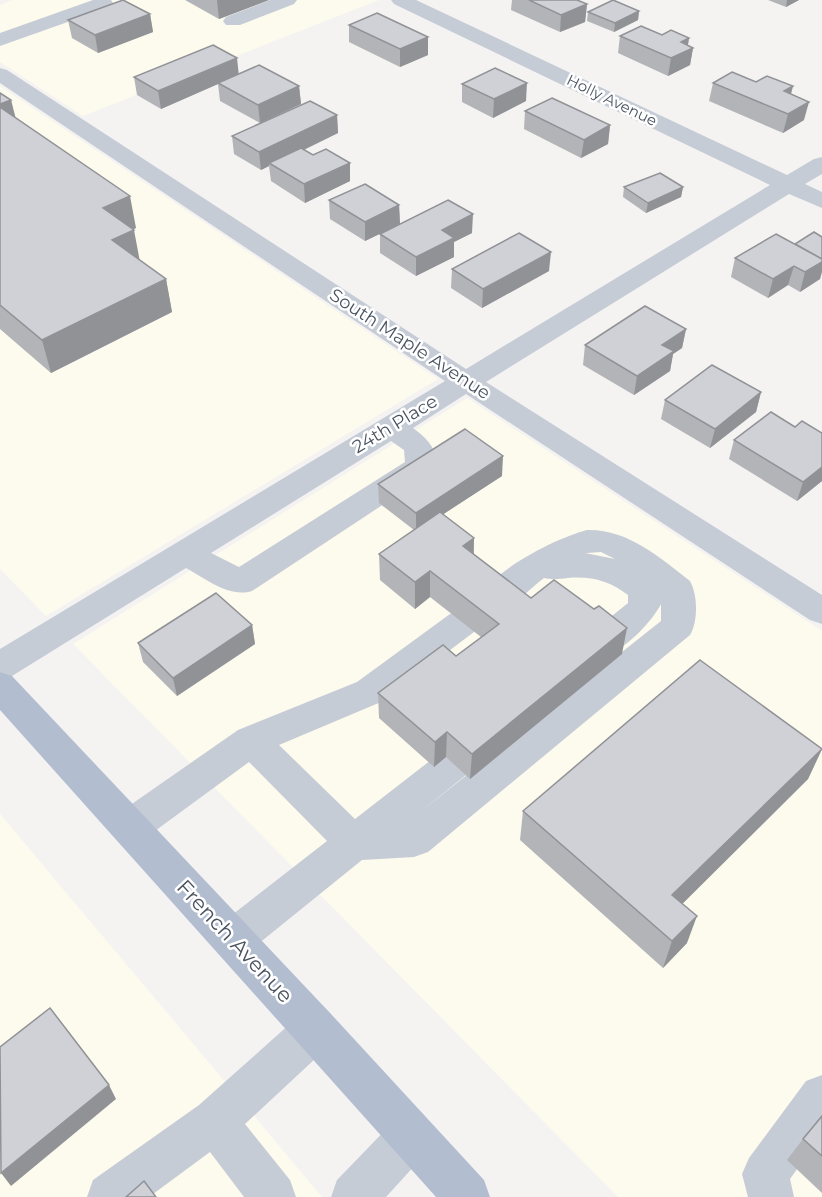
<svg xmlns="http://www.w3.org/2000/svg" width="822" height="1197" viewBox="0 0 822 1197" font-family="Montserrat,sans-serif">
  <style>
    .commercial { fill: #fdfaee }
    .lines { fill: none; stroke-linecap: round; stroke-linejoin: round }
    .minor { fill: #c6ccd6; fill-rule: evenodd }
    .major { fill: #b2bed0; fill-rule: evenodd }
    .wall { fill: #b2b4b8 }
    .shaded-wall { fill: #919296 }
    .building { fill: #cfd1d6; stroke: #919296; stroke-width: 1.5 }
    .labels { text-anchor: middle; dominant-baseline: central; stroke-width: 5; stroke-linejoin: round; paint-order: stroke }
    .far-street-label { font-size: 15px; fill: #4a5360; stroke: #fff }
    .street-label { font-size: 18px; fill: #4a5360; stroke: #fff }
    .near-street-label { font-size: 21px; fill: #4a5360; stroke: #fff }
  </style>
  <rect width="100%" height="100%" fill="#f4f3f2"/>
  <g class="commercial">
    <polygon points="13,0 379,0 83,116 0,62 0,5"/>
    <polygon points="0,86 438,379 46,616 0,569"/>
    <polygon points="467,398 822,631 822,1197 618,1197 73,644"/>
    <polygon points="0,814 322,1197 0,1197"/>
  </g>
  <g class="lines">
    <g class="minor">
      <polygon points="93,0 111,0 113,3 110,7 0,46 0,33"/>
      <polygon points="270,0 297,0 294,4 240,25 226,25 223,21 226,17"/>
      <path d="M391 0H416L787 175 814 159 822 157V174L805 184 822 192V208L789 194 486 382 822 595V624L810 620 466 394 413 428C428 439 443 453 431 473L252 591C229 598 206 579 186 568L12 676 0 680V649L445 381 0 83V68L7 70 466 369 770 185 394 4ZM391 441 404 450 405 462 239 567 211 553Z"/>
      <path d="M587 530C628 529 659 557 690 581 698 596 698 621 690 635L428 852 414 857 362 860 247 953 233 958 219 953 213 939 219 925 327 841 249 762 144 839 130 844 116 839 111 827 116 815 238 730 357 682 450 614 462 610 474 614 479 623 474 632 381 702 279 745 355 819 440 753 453 748 466 753 471 764 466 775 419 813 661 621V604C653 620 625 651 606 654 601 654 596 652 592 650L587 641 592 632 628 603V595C609 581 592 576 568 578 559 579 552 580 544 578 525 592 508 616 483 608L478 599C495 569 554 539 587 530ZM601 552 615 559 585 553H587Z"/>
      <polygon points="316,1008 331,1014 337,1029 331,1044 245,1124 290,1180 296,1197 244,1197 210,1152 149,1197 87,1197 93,1180 199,1105 301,1014"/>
      <polygon points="822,1075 822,1134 790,1179 794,1197 748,1197 742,1174 749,1158 806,1081"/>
      <polygon points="411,1113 427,1120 434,1136 427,1152 386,1197 331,1197 337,1180 395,1120"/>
    </g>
    <polygon class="major" points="0,672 12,676 331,1014 484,1180 490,1197 436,1197 0,710"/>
  </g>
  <g class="wall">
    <polygon points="185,0 269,0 219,19"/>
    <polygon points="512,0 577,0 587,4 585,22 560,32 511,10"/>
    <polygon points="768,0 799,0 786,7"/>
    <polygon points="639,11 638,20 614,32 587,21 588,12"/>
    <polygon points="150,14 153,32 98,53 72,38 68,20"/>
    <polygon points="349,25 428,37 428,55 400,67 349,42"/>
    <polygon points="662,35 689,38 688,45 693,48 690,65 668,76 618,53 620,36"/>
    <polygon points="239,74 299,86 301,104 260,123 220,101 218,84 161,109 137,95 134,77"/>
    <polygon points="756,82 793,86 791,94 804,120 783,133 709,101 713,83"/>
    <polygon points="462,84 526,101 493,118 462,102"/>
    <polygon points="0,93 11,100 15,118 136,228 133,229 139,260 166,279 172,312 51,373 0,329"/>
    <polygon points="525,111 610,125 608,144 581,158 524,129"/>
    <polygon points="337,115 338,133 304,150 313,155 350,163 350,181 305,203 271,181 269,166 261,170 234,154 232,136"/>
    <polygon points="624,187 683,187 681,197 646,213 623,197"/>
    <polygon points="329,200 399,205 400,224 365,241 330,219"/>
    <polygon points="472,233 454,242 454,257 416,276 380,253 380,234"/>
    <polygon points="822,237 822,272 820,279 800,292 788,285 768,298 731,277 735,258"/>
    <polygon points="452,269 549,271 482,308 451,288"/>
    <polygon points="686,329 682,348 673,354 670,371 634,395 583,365 585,345"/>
    <polygon points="761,392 756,412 710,448 661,419 665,400"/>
    <polygon points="795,427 822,433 822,481 797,501 729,459 734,440"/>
    <polygon points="502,476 443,514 474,538 474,554 531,598 622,654 470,779 446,757 434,767 379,718 378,693 456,656 481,637 430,597 415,609 380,580 379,554 414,530 379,503 378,484"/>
    <polygon points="252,625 255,644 177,696 143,662 138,643"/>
    <polygon points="822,749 808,779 682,904 687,943 663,968 520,840 523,811"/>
    <polygon points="822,1116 822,1193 787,1160 803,1139"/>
  </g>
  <g class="shaded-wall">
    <polygon points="217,0 269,0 219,19"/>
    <polygon points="787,0 799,0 786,7"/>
    <polygon points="587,4 585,22 560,32 561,15"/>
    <polygon points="639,11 638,20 614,32 615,23"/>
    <polygon points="150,14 153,32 98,53 95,35"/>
    <polygon points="428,37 428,55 400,67 400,49"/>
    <polygon points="689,38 687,50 693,48 690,65 668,76 671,58 681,42"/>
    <polygon points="237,58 239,76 218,83 218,84 161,109 158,91"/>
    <polygon points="527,83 526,101 493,118 494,99"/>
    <polygon points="299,86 301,104 260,123 258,105"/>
    <polygon points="793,86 788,104 784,91"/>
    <polygon points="11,100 19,131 0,116 0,104"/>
    <polygon points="809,102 804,120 783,133 788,114"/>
    <polygon points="337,115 338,133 272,165 269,163 269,166 261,170 259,152"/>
    <polygon points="610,125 608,144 581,158 584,140"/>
    <polygon points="350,163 350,181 305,203 304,184"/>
    <polygon points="683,187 681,197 646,213 648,203"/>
    <polygon points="130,196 136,228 109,240 103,208"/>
    <polygon points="399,205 400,224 365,241 365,222"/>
    <polygon points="473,214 472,233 454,242 454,257 416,276 416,257 442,230"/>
    <polygon points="134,230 140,262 112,240"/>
    <polygon points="551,252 549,271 482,308 483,289"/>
    <polygon points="822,262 822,271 820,279 800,292 805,272"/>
    <polygon points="794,266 788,285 768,298 773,279"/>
    <polygon points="166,279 172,312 51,373 42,340"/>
    <polygon points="686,329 682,348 673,354 670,371 634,395 637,376 662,345"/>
    <polygon points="761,392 756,412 710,448 715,429"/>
    <polygon points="503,456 502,476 416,532 416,513"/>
    <polygon points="822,467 822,481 797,501 803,482"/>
    <polygon points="474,538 473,565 463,546"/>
    <polygon points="430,571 430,597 415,609 415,582"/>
    <polygon points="252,625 255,644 177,696 173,678"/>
    <polygon points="627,628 622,654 470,779 472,754"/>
    <polygon points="447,732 446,757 434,767 435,742"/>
    <polygon points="822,749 808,779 663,923 672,895"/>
    <polygon points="697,916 687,943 663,968 672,941"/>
    <polygon points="109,1085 116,1099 11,1186 1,1173"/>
  </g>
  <g class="building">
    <polygon points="123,0 150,14 95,35 68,20"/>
    <polygon points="529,0 577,0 587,4 561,15"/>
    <polygon points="613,0 639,11 615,23 588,12"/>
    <polygon points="377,13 428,37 400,49 349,25"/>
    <polygon points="641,26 662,35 671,30 689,38 681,42 693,48 671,58 620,36"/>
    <polygon points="213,45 237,58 158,91 134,77"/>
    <polygon points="259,65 299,86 258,105 218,83"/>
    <polygon points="495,68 527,83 494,99 462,84"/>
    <polygon points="732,72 756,82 767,76 793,86 784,91 809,102 788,114 713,83"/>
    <polygon points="0,93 11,100 0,104"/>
    <polygon points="552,98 610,125 584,140 525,111"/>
    <polygon points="310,101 337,115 259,152 232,136"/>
    <polygon points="0,107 130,196 103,208 134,230 112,240 166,279 42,340 0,305"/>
    <polygon points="301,148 313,155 326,149 350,163 304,184 269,163"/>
    <polygon points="660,173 683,187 648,203 624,187"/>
    <polygon points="365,184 399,205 365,222 329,200"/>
    <polygon points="448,200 473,214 442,230 454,238 416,257 380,234"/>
    <polygon points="814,232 822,237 822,259 795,244"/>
    <polygon points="519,233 551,252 483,289 452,269"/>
    <polygon points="776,234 822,259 822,262 805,272 794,266 773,279 735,258"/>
    <polygon points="645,306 686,329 662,345 674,351 637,376 585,345"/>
    <polygon points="712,365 761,392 715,429 665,400"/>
    <polygon points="771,412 795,427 802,421 822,433 822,467 803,482 734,440"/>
    <polygon points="465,429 503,456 416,513 378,484"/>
    <polygon points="440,512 474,538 463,546 531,598 554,580 594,609 599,606 627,628 472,754 447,732 435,742 378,693 443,645 456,656 499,624 430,571 415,582 379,554"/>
    <polygon points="216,593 252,625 173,678 138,643"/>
    <polygon points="700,660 822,749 672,895 697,916 672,941 523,811"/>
    <polygon points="50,1008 109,1085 1,1173 0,1047"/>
    <polygon points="822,1116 822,1156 803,1139"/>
    <polygon points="144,1181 156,1197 126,1197"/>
  </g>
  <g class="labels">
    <g class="far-street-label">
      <text transform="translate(612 100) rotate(26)">Holly Avenue</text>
    </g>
    <g class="street-label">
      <text transform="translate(410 344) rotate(33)">South Maple Avenue</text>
      <text transform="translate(395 424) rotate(-31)">24th Place</text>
    </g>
    <g class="near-street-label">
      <text transform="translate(235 941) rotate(47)">French Avenue</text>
    </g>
  </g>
</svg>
